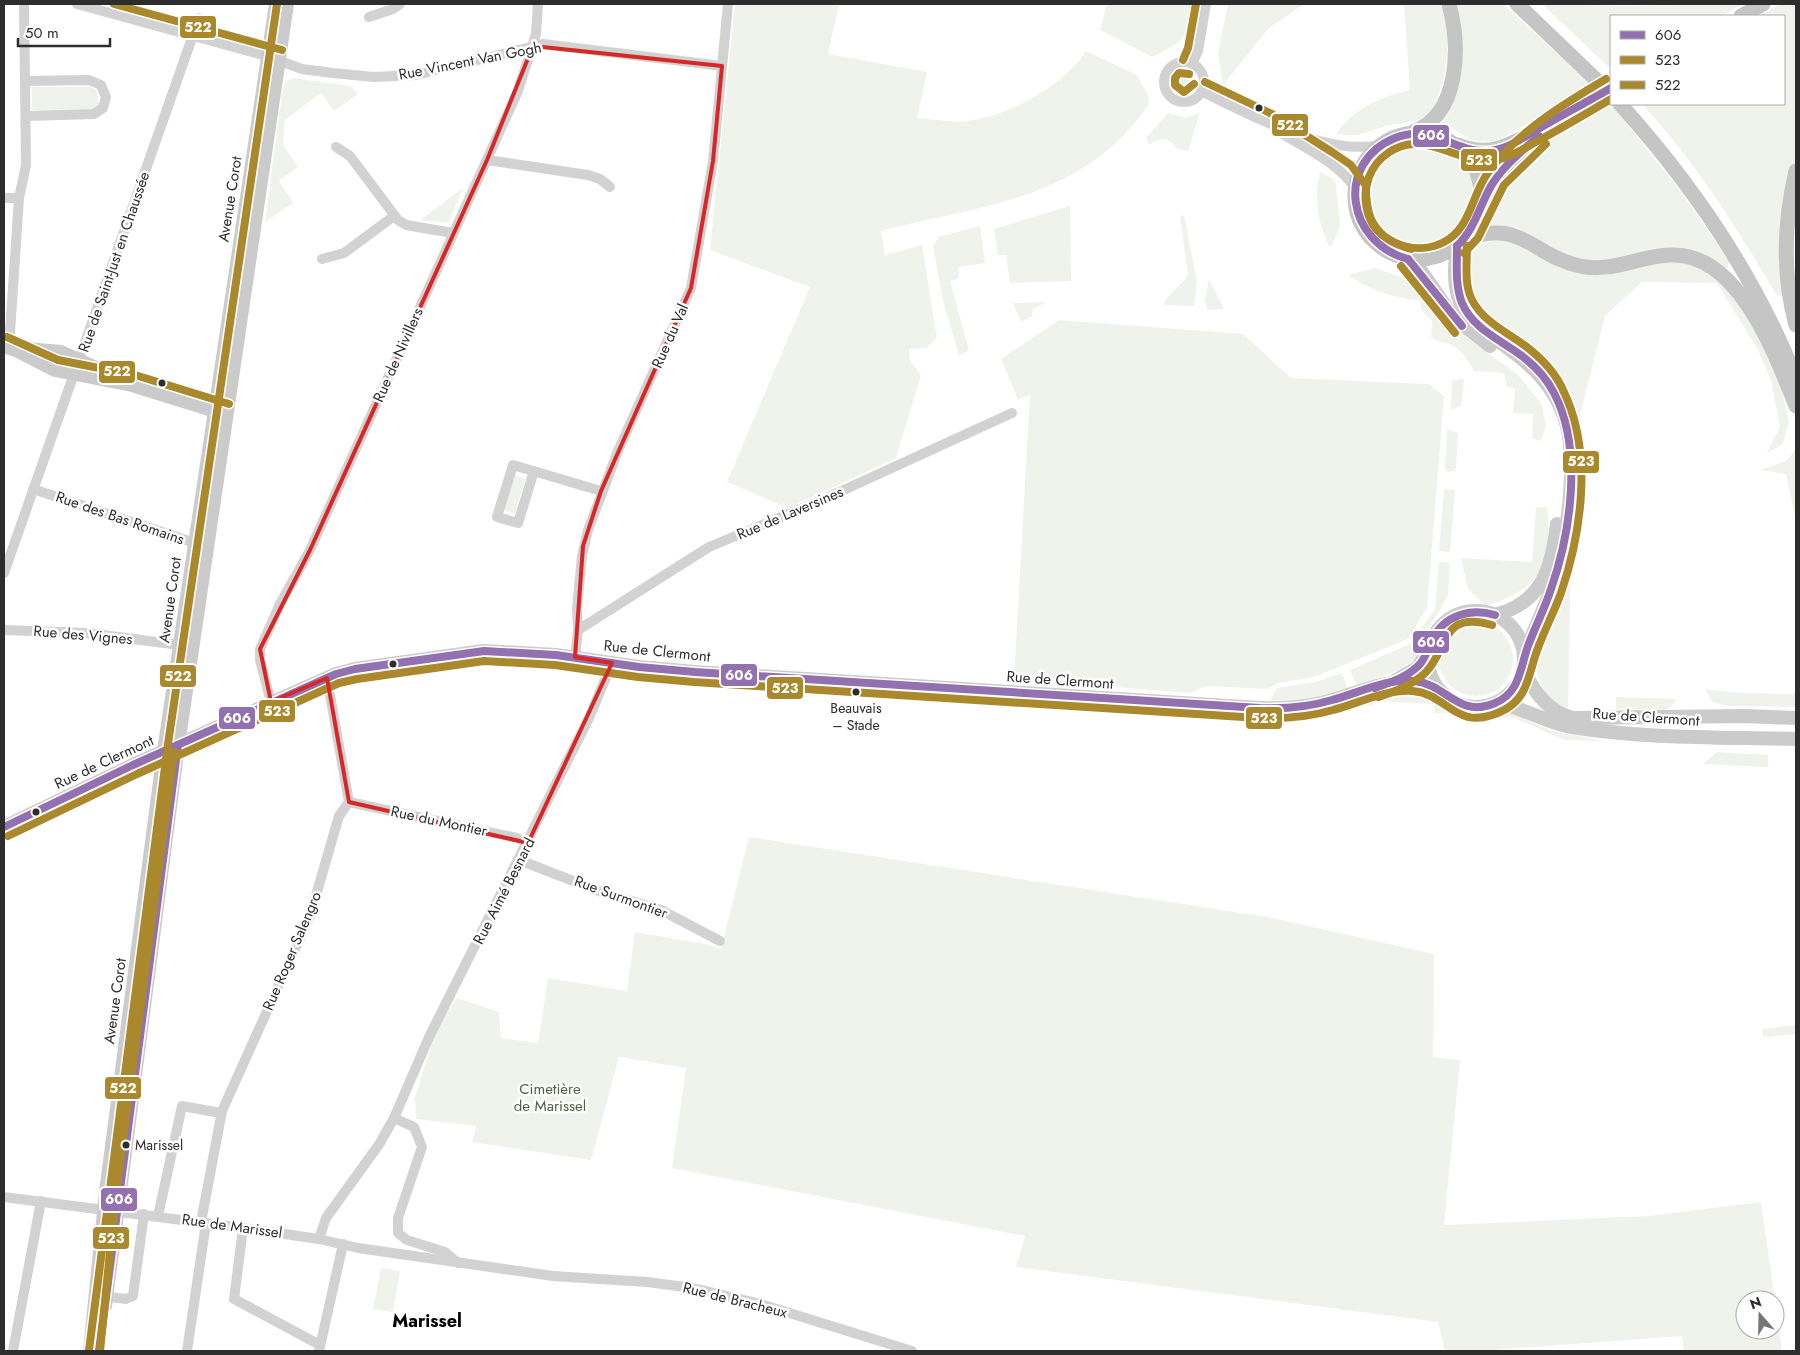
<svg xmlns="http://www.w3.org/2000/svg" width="1800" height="1355" viewBox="0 0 1800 1355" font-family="Jost,sans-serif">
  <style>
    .green { fill: #f0f3ec }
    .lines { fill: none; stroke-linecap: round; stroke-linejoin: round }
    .street { stroke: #d2d2d2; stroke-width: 10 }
    .secondary { stroke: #cbcbcb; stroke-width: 14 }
    .primary { stroke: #c5c5c5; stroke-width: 15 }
    .primary-bridge { stroke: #c5c5c5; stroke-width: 15 }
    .bus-1-casing { stroke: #fff; stroke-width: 11 }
    .bus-2-casing { stroke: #fff; stroke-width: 11 }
    .bus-3-casing { stroke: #fff; stroke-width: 11 }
    .bus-1 { stroke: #9370af; stroke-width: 8 }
    .bus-2 { stroke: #aa892c; stroke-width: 8 }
    .bus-3 { stroke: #aa892c; stroke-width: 8 }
    .marked { fill: none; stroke: #d62828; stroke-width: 4; stroke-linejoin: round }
    .bus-dot { fill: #2d2d2d; stroke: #fff; stroke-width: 2 }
    .labels { text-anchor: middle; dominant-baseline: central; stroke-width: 5; stroke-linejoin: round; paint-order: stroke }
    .bus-label { font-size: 14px; fill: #2d2d2d; stroke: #fff }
    .street-label { font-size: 15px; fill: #2d2d2d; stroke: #fff }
    .park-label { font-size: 15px; fill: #4f6340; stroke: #fff }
    .quarter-label { font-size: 18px; font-weight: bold; fill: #000; stroke: #fff }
    .line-badge { stroke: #fff; stroke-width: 2 }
    .badge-label { font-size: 14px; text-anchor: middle; font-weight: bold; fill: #fff }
  </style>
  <rect width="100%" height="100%" fill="#fff"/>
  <g class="green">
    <path d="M735 4H839L828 54 927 72 917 118C933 119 951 123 967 121 1009 116 1062 87 1086 51L1137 75 1148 95 1149 104C1084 200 982 205 881 231L885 255 922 245 937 338 926 348 909 349 910 361 921 375 896 458 788 508 727 482 810 287 710 250Z"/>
    <path d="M1107 4H1194C1187 40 1184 41 1152 57L1100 30Z"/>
    <polygon points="1228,4 1304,4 1268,29 1223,85 1218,53"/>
    <path d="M1404 4H1441C1443 12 1446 21 1447 30 1449 54 1444 111 1418 120 1408 124 1397 123 1387 126 1363 132 1363 138 1336 134 1354 108 1380 97 1410 90Z"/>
    <path d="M1457 4H1503L1594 87 1496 141H1473L1443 123C1466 86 1466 46 1457 4Z"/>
    <polygon points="1542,4 1623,6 1743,4 1721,16 1611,16 1611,69"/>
    <path d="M1780 4H1796V156L1792 170 1784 294 1777 296C1737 228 1695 161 1642 104H1784V16H1758Z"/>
    <circle cx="1183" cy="82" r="11"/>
    <polygon points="293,78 351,86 358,94 334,111 321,93 285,120 283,145 298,167 279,181 293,203 265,222 283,87 286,82"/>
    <polygon points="32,87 91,87 97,90 99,104 93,109 32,110"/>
    <polygon points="1610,103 1684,196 1729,261 1727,271 1705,255 1689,251 1594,262 1566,256 1518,228 1491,227 1494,190 1516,166 1558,130 1584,118"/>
    <path d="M1168 113 1185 118 1200 113 1188 151 1177 149C1170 137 1159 137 1149 145L1146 138Z"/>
    <circle cx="1419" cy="196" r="54"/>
    <path d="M1320 172 1335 180C1336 184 1340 221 1340 225 1339 232 1333 241 1330 248 1317 219 1314 203 1320 172Z"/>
    <polygon points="463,188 448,223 420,220"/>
    <polygon points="1070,206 1071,281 1010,283 1006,255 998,255 994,229"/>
    <path d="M1184 215 1197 282 1194 306 1164 305C1168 291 1182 287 1188 274L1180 217Z"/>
    <polygon points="980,226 985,263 958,267 959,278 950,281 969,350 959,356 943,301 933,246 939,237"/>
    <path d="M1498 240 1514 243 1559 267 1578 272 1605 275 1661 262H1688L1725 282 1764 341 1780 382 1789 422 1783 444 1767 453 1780 426 1771 381 1758 350 1717 283 1642 282 1605 316 1579 419C1565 406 1561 389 1549 375 1544 368 1535 363 1528 358 1491 330 1458 312 1462 260L1484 243Z"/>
    <path d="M1375 268 1407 279 1429 298 1455 329 1518 375 1541 403 1546 426 1541 441 1532 438 1533 414 1513 413 1515 389 1507 387 1504 373 1474 371C1469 362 1463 351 1453 346 1446 342 1438 343 1431 337L1432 321 1421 310 1420 300C1394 299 1370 290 1348 275Z"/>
    <polygon points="1209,279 1224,309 1207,310 1205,300"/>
    <polygon points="1047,302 1033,309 1032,316 1021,322 1013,303"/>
    <polygon points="1059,320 1243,334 1291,378 1429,384 1444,396 1427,608 1408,639 1314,677 1278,683 1268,689 1206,686 1190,693 1014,679 1030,395 1018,400 1001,359"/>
    <polygon points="1464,379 1461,406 1451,410 1452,380"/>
    <polygon points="1447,429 1458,433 1456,468 1454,471 1446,472 1445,468"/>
    <polygon points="1796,449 1796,522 1786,474 1760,470 1786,461"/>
    <polygon points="514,475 525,479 515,514 504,510"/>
    <polygon points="1444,489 1455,490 1450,552 1439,551"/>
    <path d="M1536 507H1547C1551 546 1550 577 1511 596 1502 600 1495 604 1485 605L1468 589 1461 558 1532 562Z"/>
    <polygon points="1571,552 1568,715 1547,698 1534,666 1536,645"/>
    <polygon points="1439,562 1450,563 1448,594 1442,607 1423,637 1416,658 1403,668 1357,687 1350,670 1410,644 1435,609"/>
    <circle cx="1476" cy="659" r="37"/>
    <polygon points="1342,673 1348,690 1293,702 1270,700 1277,688 1316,682"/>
    <polygon points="1411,686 1432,693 1449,709 1446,713 1434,713 1435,704 1374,701 1373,706 1359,705 1359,702 1391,690"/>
    <polygon points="1705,689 1743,693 1793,694 1796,692 1796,707 1728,706 1712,702"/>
    <polygon points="1616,697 1676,699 1673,705 1665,710 1616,709"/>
    <path d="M1495 712C1519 713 1529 722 1550 730 1565 735 1586 736 1603 741L1564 740 1512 717 1476 719V715Z"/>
    <polygon points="1717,752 1768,755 1768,767 1703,764"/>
    <polygon points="749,837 1268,917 1434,954 1433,1057 1460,1060 1444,1225 1648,1216 1761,1202 1775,1300 1745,1300 1745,1330 1775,1330 1775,1302 1782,1351 1684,1351 1682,1336 1480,1351 1445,1351 1438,1322 1016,1267 1025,1236 672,1168 686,1068 619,1057 591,1160 472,1142 476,1126 416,1119 415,1098 437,1027 457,998 499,1012 501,1038 538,1043 548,978 627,991 635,932 706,944 721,949"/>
    <polygon points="1796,1025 1796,1034 1764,1037 1762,1029"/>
    <polygon points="381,1268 400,1271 393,1312 373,1309"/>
  </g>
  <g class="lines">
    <g class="street">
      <polyline points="77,4 267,56 302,69 333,73 374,77 416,75 543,44 722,66"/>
      <polyline points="369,17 393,9 400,4"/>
      <circle cx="1184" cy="82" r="20"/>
      <polyline points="1192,64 1198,51 1206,4"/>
      <polyline points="25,81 89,80 101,85 106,97 103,108 94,114 26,116"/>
      <path d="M1201 91C1252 116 1325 156 1382 145"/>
      <path d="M1277 130C1305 149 1336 160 1356 189"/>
      <polyline points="336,147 350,156 398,220 406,225 453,233"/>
      <polyline points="487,160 588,175 600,179 610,187"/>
      <polyline points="4,198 19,198"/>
      <polyline points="322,259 344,253 394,216"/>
      <polyline points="9,347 19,198 26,165 24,4"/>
      <polyline points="534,471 518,523 497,517 513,465 601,491"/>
      <polyline points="33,489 201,545"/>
      <polyline points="4,573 199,18"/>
      <polyline points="4,630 88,633 187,646"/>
      <polyline points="578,630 709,547 824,499 1012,413"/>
      <polyline points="575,657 578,630 577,608 582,556 588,530 618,451 691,288 713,161 728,4"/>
      <polyline points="327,678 349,802"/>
      <polyline points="271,702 260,660 260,649 280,604 310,550 518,91 536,34 538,4"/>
      <polyline points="349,802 517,838 528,843"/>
      <polyline points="519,860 599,891 661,910 720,941"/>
      <polyline points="394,1118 414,1127 422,1147 398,1218 398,1233 407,1240 445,1252 458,1263"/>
      <polyline points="4,1197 243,1228 319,1239 358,1248 553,1276 647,1282 693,1288 757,1303 912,1351"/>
      <polyline points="158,1216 182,1106 221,1113"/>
      <polyline points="201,1222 222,1111 310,916 339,816 349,802"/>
      <polyline points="243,1228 234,1299 320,1345"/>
      <polyline points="319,1239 326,1218 380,1143 394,1118 430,1035 589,718 612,663"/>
      <polyline points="101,1296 126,1299 133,1296 144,1214"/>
      <polyline points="13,1351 41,1201"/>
      <polyline points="187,1351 206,1223"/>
      <polyline points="319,1351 343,1244"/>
    </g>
    <g class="secondary">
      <path d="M1457 246C1455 264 1453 282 1459 299 1465 318 1482 329 1497 340 1530 363 1557 386 1567 426 1577 467 1567 544 1553 584 1545 609 1531 633 1524 659"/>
      <polyline points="1408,259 1422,272 1453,317 1490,346"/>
      <polyline points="4,346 18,351 55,370 132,385 222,413"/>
      <polyline points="16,348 61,352 116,377"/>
      <circle cx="1476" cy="659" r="48"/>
      <path d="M1495 615C1542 603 1552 568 1557 524"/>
      <path d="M1523 668C1533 691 1548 713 1574 718L1745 716 1796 718"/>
      <polyline points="1396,680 1417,668 1428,652"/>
      <path d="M1497 703C1523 707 1546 723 1572 727 1646 739 1722 737 1796 739"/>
      <path d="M4 827 133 765 336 674 355 669 484 651 556 655 639 667 695 672 1260 708C1281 709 1301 708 1321 703 1357 695 1405 667 1439 691"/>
      <polyline points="105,1306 178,745 287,4"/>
      <polyline points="90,1351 106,1192 164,751 276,4"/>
    </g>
    <g class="primary">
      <polyline points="1517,4 1611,94"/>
      <polyline points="1741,16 1763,4"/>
      <path d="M1620 104C1693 185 1756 278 1796 379"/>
      <path d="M1413 132C1461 114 1460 45 1449 4"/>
      <circle cx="1418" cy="196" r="63"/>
      <path d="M1458 145C1489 158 1510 145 1537 130"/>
      <path d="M1796 171C1784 222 1782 274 1796 325"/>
      <path d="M1483 203C1499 164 1538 135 1571 111"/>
      <path d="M1466 238C1526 220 1530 255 1580 266 1612 273 1639 256 1670 255 1738 251 1775 354 1796 406"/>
    </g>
    <polyline class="primary-bridge" points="1571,111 1611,88"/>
    <defs>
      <g id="bus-1">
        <path d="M1457 246C1475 229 1479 207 1491 186 1503 166 1522 151 1539 136"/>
        <polyline points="1408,259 1462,326"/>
        <path d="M1408 259C1347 243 1334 163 1395 138 1432 123 1453 152 1486 151 1506 151 1522 138 1538 129 1562 115 1587 102 1611 88"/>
        <path d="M1375 688C1391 682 1408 677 1420 664 1426 657 1428 648 1432 640 1444 615 1470 608 1495 615"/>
        <path d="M4 827 133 765 336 674 355 669 484 651 556 655 639 667 695 672 1260 708C1285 709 1309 707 1332 700 1359 693 1386 678 1414 681 1447 684 1458 719 1495 703 1520 693 1520 668 1528 646 1535 627 1545 608 1551 589 1571 532 1583 448 1554 393 1547 379 1535 366 1522 356 1501 340 1473 329 1462 303 1455 285 1457 265 1457 246"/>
        <polyline points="99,1351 178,745"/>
      </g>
      <g id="bus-2">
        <path d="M1411 249C1396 245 1382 238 1373 225 1365 211 1363 193 1369 177 1373 167 1379 159 1388 153 1427 125 1463 172 1504 158 1519 153 1531 144 1545 137 1567 125 1589 112 1611 99"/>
        <polyline points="1464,253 1478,238 1504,185 1546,144"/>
        <polyline points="1401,266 1455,333"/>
        <path d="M1379 697C1395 691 1413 685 1426 672 1449 648 1441 610 1492 625"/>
        <path d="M8 836 137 774 339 683 357 679 484 661 555 665 638 677 694 682 1259 718C1284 719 1309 717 1333 710 1359 703 1386 689 1413 691 1448 694 1455 732 1500 712 1529 700 1528 673 1538 648 1545 629 1554 612 1561 593 1582 531 1593 451 1563 390 1556 374 1542 359 1528 348 1509 333 1484 323 1472 300 1464 284 1467 264 1467 246"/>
        <polyline points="100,1351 116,1193 174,752"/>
      </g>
      <g id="bus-3">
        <polyline points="114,4 282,50"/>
        <polyline points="1183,60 1188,48 1196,4"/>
        <polyline points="1189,74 1179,73 1175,78 1175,85 1184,92 1194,84"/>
        <polyline points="1205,82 1270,113 1332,152 1351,165 1364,183"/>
        <path d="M1366 189C1366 199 1367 209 1371 219 1384 247 1423 257 1449 239 1470 225 1473 194 1487 174 1517 132 1562 105 1606 79"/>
        <polyline points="7,337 58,360 135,375 229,404"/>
        <polyline points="89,1350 168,744 277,4"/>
      </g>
    </defs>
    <use href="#bus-1" class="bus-1-casing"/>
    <use href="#bus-2" class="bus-2-casing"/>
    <use href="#bus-3" class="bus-3-casing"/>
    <use href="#bus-1" class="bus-1"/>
    <use href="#bus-2" class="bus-2"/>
    <use href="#bus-3" class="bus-3"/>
  </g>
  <path class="marked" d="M533 46 722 66 713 161 691 288 601 491 583 546 575 657 612 663 528 843 349 802 327 678 271 702 260 649 310 550 487 160Z"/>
  <g class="bus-dot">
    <circle cx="1259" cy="108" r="4.5"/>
    <circle cx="162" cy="383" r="4.5"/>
    <circle cx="393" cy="664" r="4.5"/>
    <circle cx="856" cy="692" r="4.5"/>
    <circle cx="36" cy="812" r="4.5"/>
    <circle cx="126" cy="1145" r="4.5"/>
  </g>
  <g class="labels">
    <g class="bus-label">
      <text x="856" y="708">Beauvais<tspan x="856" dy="17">– Stade</tspan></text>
      <text x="135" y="1145" text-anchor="start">Marissel</text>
    </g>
    <g class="street-label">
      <text transform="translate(470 61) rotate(-11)">Rue Vincent Van Gogh</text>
      <text transform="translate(230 199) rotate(-81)">Avenue Corot</text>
      <text transform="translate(114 262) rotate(-71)">Rue de Saint-Just en Chaussée</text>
      <text transform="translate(670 336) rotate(-66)">Rue du Val</text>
      <text transform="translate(398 355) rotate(-66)">Rue de Nivillers</text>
      <text transform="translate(790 513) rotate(-23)">Rue de Laversines</text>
      <text transform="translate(120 518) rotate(19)">Rue des Bas Romains</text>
      <text transform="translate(170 600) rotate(-82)">Avenue Corot</text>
      <text transform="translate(83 635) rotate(5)">Rue des Vignes</text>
      <text transform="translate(657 651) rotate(6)">Rue de Clermont</text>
      <text transform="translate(1060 680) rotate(4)">Rue de Clermont</text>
      <text transform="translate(1646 717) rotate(4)">Rue de Clermont</text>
      <text transform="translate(104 762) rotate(-25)">Rue de Clermont</text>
      <text transform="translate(439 821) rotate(12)">Rue du Montier</text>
      <text transform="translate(504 891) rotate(-63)">Rue Aimé Besnard</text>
      <text transform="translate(621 897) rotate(20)">Rue Surmontier</text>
      <text transform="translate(292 951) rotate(-67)">Rue Roger Salengro</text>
      <text transform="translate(115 1001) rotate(-82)">Avenue Corot</text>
      <text transform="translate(232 1226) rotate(8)">Rue de Marissel</text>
      <text transform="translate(735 1300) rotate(14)">Rue de Bracheux</text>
    </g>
    <g class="park-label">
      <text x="550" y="1089">Cimetière<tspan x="550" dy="17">de Marissel</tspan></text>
    </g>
    <g class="quarter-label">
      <text x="427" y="1321">Marissel</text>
    </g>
  </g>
  <g class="line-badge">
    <rect x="179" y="15" width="38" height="24" rx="5" fill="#aa892c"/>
    <rect x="1271" y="113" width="38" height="24" rx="5" fill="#aa892c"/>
    <rect x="1412" y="124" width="38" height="24" rx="5" fill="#9370af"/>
    <rect x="1460" y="148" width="38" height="24" rx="5" fill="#aa892c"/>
    <rect x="98" y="360" width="38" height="24" rx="5" fill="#aa892c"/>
    <rect x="1562" y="450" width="38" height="24" rx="5" fill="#aa892c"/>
    <rect x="1412" y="630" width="38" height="24" rx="5" fill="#9370af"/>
    <rect x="720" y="663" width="38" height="24" rx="5" fill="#9370af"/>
    <rect x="159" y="664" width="38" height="24" rx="5" fill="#aa892c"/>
    <rect x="766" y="676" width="38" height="24" rx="5" fill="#aa892c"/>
    <rect x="258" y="699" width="38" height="24" rx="5" fill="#aa892c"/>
    <rect x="1245" y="706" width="38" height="24" rx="5" fill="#aa892c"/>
    <rect x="218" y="706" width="38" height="24" rx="5" fill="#9370af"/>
    <rect x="104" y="1076" width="38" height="24" rx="5" fill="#aa892c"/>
    <rect x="100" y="1187" width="38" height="25" rx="5" fill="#9370af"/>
    <rect x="92" y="1226" width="38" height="24" rx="5" fill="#aa892c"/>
  </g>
  <g class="badge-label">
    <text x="198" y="32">522</text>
    <text x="1290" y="130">522</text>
    <text x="1431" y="140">606</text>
    <text x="1479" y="165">523</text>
    <text x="117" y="376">522</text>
    <text x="1581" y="466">523</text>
    <text x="1431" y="647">606</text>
    <text x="739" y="680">606</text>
    <text x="178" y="681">522</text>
    <text x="785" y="693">523</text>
    <text x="277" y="716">523</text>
    <text x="1264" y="723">523</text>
    <text x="237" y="723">606</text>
    <text x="123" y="1093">522</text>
    <text x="119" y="1204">606</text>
    <text x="111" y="1243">523</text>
  </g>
  <rect width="1800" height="1355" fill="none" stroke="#2d2d2d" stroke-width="10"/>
  <rect x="1610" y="15" width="175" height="90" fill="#ffffff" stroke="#ababab"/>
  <rect x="1620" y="31" width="25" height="8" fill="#9370af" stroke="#ababab"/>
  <text x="1655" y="40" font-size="15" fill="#2d2d2d">606</text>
  <rect x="1620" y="56" width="25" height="8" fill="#aa892c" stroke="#ababab"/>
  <text x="1655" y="65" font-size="15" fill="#2d2d2d">523</text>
  <rect x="1620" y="81" width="25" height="8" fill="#aa892c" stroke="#ababab"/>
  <text x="1655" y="90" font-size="15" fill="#2d2d2d">522</text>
  <g transform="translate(1760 1315) rotate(340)"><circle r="24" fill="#ffffff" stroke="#ababab"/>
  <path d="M0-4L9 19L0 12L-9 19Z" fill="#767676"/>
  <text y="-8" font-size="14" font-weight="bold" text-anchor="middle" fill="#2d2d2d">N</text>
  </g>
  <path d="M18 38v8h92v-8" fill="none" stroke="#2d2d2d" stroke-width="2.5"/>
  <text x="25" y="38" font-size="15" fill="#2d2d2d" stroke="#ffffff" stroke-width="4" paint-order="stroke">50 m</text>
</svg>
